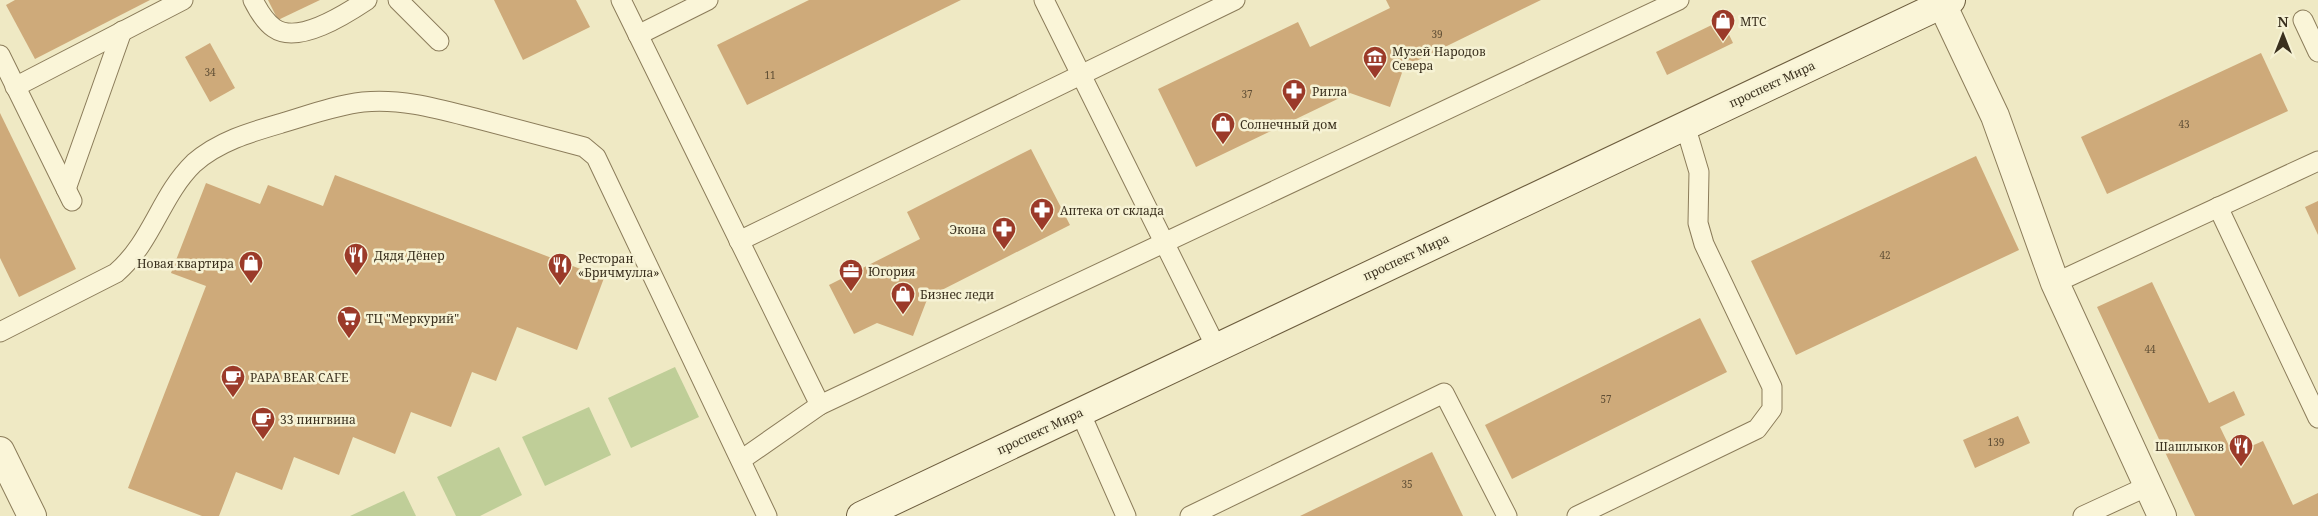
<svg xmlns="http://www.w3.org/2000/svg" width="2318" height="516" viewBox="0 0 2318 516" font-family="'Noto Serif',serif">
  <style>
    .green { fill: #bfce98 }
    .building { fill: #ceaa7a }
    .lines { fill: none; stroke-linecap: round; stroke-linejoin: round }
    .lane-casing { stroke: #8b7c5a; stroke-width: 21 }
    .street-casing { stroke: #8b7c5a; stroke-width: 30 }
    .secondary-casing { stroke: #6c5c3d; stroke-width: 30 }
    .lane { stroke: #faf5d8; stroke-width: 19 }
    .street { stroke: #faf5d8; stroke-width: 28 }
    .secondary { stroke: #faf5d8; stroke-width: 28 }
    .labels { text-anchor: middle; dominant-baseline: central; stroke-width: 5; stroke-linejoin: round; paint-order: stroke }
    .number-label { font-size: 10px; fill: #5f4e35 }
    .poi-label { font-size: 12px; fill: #3a301e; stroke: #f6f2d4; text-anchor: start }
    .street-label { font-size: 12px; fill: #3a301e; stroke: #f6f2d4 }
  </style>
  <rect width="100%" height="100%" fill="#efe9c4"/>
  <g class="green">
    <polygon points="675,367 699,417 631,448 608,398"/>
    <polygon points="589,407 611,455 545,486 522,437"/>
    <polygon points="499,447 522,495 480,516 456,516 437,477"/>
    <polygon points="404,491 416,516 350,516"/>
  </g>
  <g class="building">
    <polygon points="15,0 150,0 35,59 6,5"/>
    <polygon points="268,0 320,0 278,20"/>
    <polygon points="494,0 576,0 590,27 523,60"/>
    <polygon points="809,0 961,0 747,105 717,45"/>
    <polygon points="1386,0 1541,0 1404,67 1390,107 1350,93 1196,167 1158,89 1298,22 1310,47 1390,8"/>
    <polygon points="1722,20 1733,43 1667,75 1656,52"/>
    <polygon points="210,43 235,88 210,102 185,57"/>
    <polygon points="2261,53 2288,111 2107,194 2081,137"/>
    <polygon points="0,113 76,269 19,297 0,258"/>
    <polygon points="1031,149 1070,225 928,297 913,336 877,323 854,334 829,285 920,239 907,212"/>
    <polygon points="1976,156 2019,250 1796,355 1751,261"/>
    <polygon points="335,175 604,278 577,350 517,327 496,381 472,372 451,427 411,412 395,454 353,437 339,475 294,457 282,490 236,472 219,516 202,516 128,488 206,286 171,273 206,183 260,204 268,185 323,206"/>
    <polygon points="2318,201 2318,235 2305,207"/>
    <polygon points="2152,282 2209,403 2234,391 2245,415 2220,427 2233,454 2263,441 2293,505 2318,493 2318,516 2195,516 2097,307"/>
    <polygon points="1700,318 1727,372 1512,479 1485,425"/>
    <polygon points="2018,416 2030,443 1975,468 1963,440"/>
    <polygon points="1432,452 1463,516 1300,516"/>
  </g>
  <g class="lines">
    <defs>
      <g id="lane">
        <path d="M253 0C258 10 264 21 274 28 298 45 346 14 367 0"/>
        <polyline points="398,0 439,41"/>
        <polyline points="621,0 820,405"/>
        <polyline points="1044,0 1216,347"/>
        <polyline points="2303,20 2318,52"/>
        <polyline points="638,35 708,0"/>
        <polyline points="0,55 72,201"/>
        <polyline points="15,87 183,0"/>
        <polyline points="66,189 122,31"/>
        <polyline points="2218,207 2318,418"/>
        <polyline points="739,241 1235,0"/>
        <polyline points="2055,283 2318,161"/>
        <path d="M0 332 116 273C153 241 160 196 194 163 219 141 251 132 282 123 309 115 336 105 363 102 404 98 442 110 482 120 516 129 550 138 584 147L596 157 767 516"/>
        <polyline points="1080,412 1126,516"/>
        <polyline points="741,460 820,405 1679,0"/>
        <polyline points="1190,516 1444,393 1507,516"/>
        <polyline points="1577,516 1757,429 1772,409 1772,387 1704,244 1698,223 1699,172 1685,125"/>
        <polyline points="2083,516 2148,486"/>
      </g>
      <g id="street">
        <polyline points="1942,4 1995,116 2055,283 2162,516"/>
        <polyline points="0,451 32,516"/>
      </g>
      <polyline id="secondary" points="861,516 1951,0"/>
    </defs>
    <use href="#lane" class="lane-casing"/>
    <use href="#street" class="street-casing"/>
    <use href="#secondary" class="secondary-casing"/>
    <use href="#lane" class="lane"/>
    <use href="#street" class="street"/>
    <use href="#secondary" class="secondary"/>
  </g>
  <defs>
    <symbol id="shop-pin" viewBox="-11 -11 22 30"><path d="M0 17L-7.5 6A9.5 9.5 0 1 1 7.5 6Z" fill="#9b3a29" stroke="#f6f2d4"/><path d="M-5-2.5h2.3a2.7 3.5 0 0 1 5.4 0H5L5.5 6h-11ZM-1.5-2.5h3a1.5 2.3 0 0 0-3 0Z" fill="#fff"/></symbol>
    <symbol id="museum-pin" viewBox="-11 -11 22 30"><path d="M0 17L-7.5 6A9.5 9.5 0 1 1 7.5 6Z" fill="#9b3a29" stroke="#f6f2d4"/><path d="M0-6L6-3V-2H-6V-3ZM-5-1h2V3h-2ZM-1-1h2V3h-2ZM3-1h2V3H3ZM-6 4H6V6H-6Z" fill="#fff"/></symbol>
    <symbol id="pharmacy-pin" viewBox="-11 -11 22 30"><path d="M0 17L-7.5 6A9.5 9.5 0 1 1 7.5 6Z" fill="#9b3a29" stroke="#f6f2d4"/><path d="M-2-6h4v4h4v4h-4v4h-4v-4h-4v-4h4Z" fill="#fff"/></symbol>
    <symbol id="restaurant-pin" viewBox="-11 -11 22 30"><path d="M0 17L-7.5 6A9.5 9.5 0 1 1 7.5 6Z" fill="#9b3a29" stroke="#f6f2d4"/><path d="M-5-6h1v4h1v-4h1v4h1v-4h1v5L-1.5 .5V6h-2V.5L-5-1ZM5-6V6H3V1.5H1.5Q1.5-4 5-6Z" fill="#fff"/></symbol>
    <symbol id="office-pin" viewBox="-11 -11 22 30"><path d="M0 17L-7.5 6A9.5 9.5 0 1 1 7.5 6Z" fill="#9b3a29" stroke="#f6f2d4"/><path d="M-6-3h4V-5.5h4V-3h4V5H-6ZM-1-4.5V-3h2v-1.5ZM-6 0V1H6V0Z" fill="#fff"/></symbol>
    <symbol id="supermarket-pin" viewBox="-11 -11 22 30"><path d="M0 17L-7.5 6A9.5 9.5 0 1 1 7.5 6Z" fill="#9b3a29" stroke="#f6f2d4"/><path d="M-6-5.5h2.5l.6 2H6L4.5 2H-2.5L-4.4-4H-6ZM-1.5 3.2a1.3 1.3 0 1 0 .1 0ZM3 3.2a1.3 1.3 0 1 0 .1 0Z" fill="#fff"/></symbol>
    <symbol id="cafe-pin" viewBox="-11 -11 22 30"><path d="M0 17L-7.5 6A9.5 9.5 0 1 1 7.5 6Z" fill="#9b3a29" stroke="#f6f2d4"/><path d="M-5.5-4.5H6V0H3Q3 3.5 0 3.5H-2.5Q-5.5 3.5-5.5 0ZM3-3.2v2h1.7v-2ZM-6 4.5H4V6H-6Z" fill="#fff"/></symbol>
  </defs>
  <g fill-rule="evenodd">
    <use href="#shop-pin" x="1709" y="7" width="28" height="38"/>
    <use href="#museum-pin" x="1361" y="44" width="28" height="38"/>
    <use href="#pharmacy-pin" x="1280" y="77" width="28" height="38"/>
    <use href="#shop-pin" x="1209" y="110" width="28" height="38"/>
    <use href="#pharmacy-pin" x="1028" y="196" width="28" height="38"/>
    <use href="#pharmacy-pin" x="990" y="215" width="28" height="38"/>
    <use href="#restaurant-pin" x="342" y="241" width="28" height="38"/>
    <use href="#shop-pin" x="237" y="249" width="28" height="38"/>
    <use href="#restaurant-pin" x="546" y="251" width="28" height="38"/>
    <use href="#office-pin" x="837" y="257" width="28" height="38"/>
    <use href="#shop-pin" x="889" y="280" width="28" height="38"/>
    <use href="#supermarket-pin" x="335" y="304" width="28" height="38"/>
    <use href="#cafe-pin" x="219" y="363" width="28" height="38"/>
    <use href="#cafe-pin" x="249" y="405" width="28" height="38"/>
    <use href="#restaurant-pin" x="2227" y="432" width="28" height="38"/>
  </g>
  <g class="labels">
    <g class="number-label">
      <text x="1437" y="34">39</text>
      <text x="210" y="72">34</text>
      <text x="770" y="75">11</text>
      <text x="1247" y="94">37</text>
      <text x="2184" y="124">43</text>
      <text x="1885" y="255">42</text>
      <text x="2150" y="349">44</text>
      <text x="1606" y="399">57</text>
      <text x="1996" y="442">139</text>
      <text x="1407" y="484">35</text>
    </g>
    <g class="poi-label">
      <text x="1740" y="21">МТС</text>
      <text x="1392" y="51">Музей Народов<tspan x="1392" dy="14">Севера</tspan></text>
      <text x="1312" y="91">Ригла</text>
      <text x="1240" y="124">Солнечный дом</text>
      <text x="1060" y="210">Аптека от склада</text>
      <text x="986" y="229" text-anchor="end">Экона</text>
      <text x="374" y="255">Дядя Дёнер</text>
      <text x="578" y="258">Ресторан<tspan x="578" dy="14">«Бричмулла»</tspan></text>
      <text x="234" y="263" text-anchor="end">Новая квартира</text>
      <text x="868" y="271">Югория</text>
      <text x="920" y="294">Бизнес леди</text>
      <text x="366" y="318">ТЦ "Меркурий"</text>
      <text x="250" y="377">PAPA BEAR CAFE</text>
      <text x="280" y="419">33 пингвина</text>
      <text x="2224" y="446" text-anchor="end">Шашлыков</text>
    </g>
    <g class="street-label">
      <text transform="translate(1772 84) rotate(-25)">проспект Мира</text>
      <text transform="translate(1406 257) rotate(-25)">проспект Мира</text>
      <text transform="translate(1040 431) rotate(-25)">проспект Мира</text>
    </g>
  </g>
  <g transform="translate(2283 35)" stroke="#f6f2d4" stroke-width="4" paint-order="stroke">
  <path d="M0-4L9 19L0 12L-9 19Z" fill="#3a301e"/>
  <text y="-8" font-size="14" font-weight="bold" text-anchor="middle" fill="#3a301e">N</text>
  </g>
</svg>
